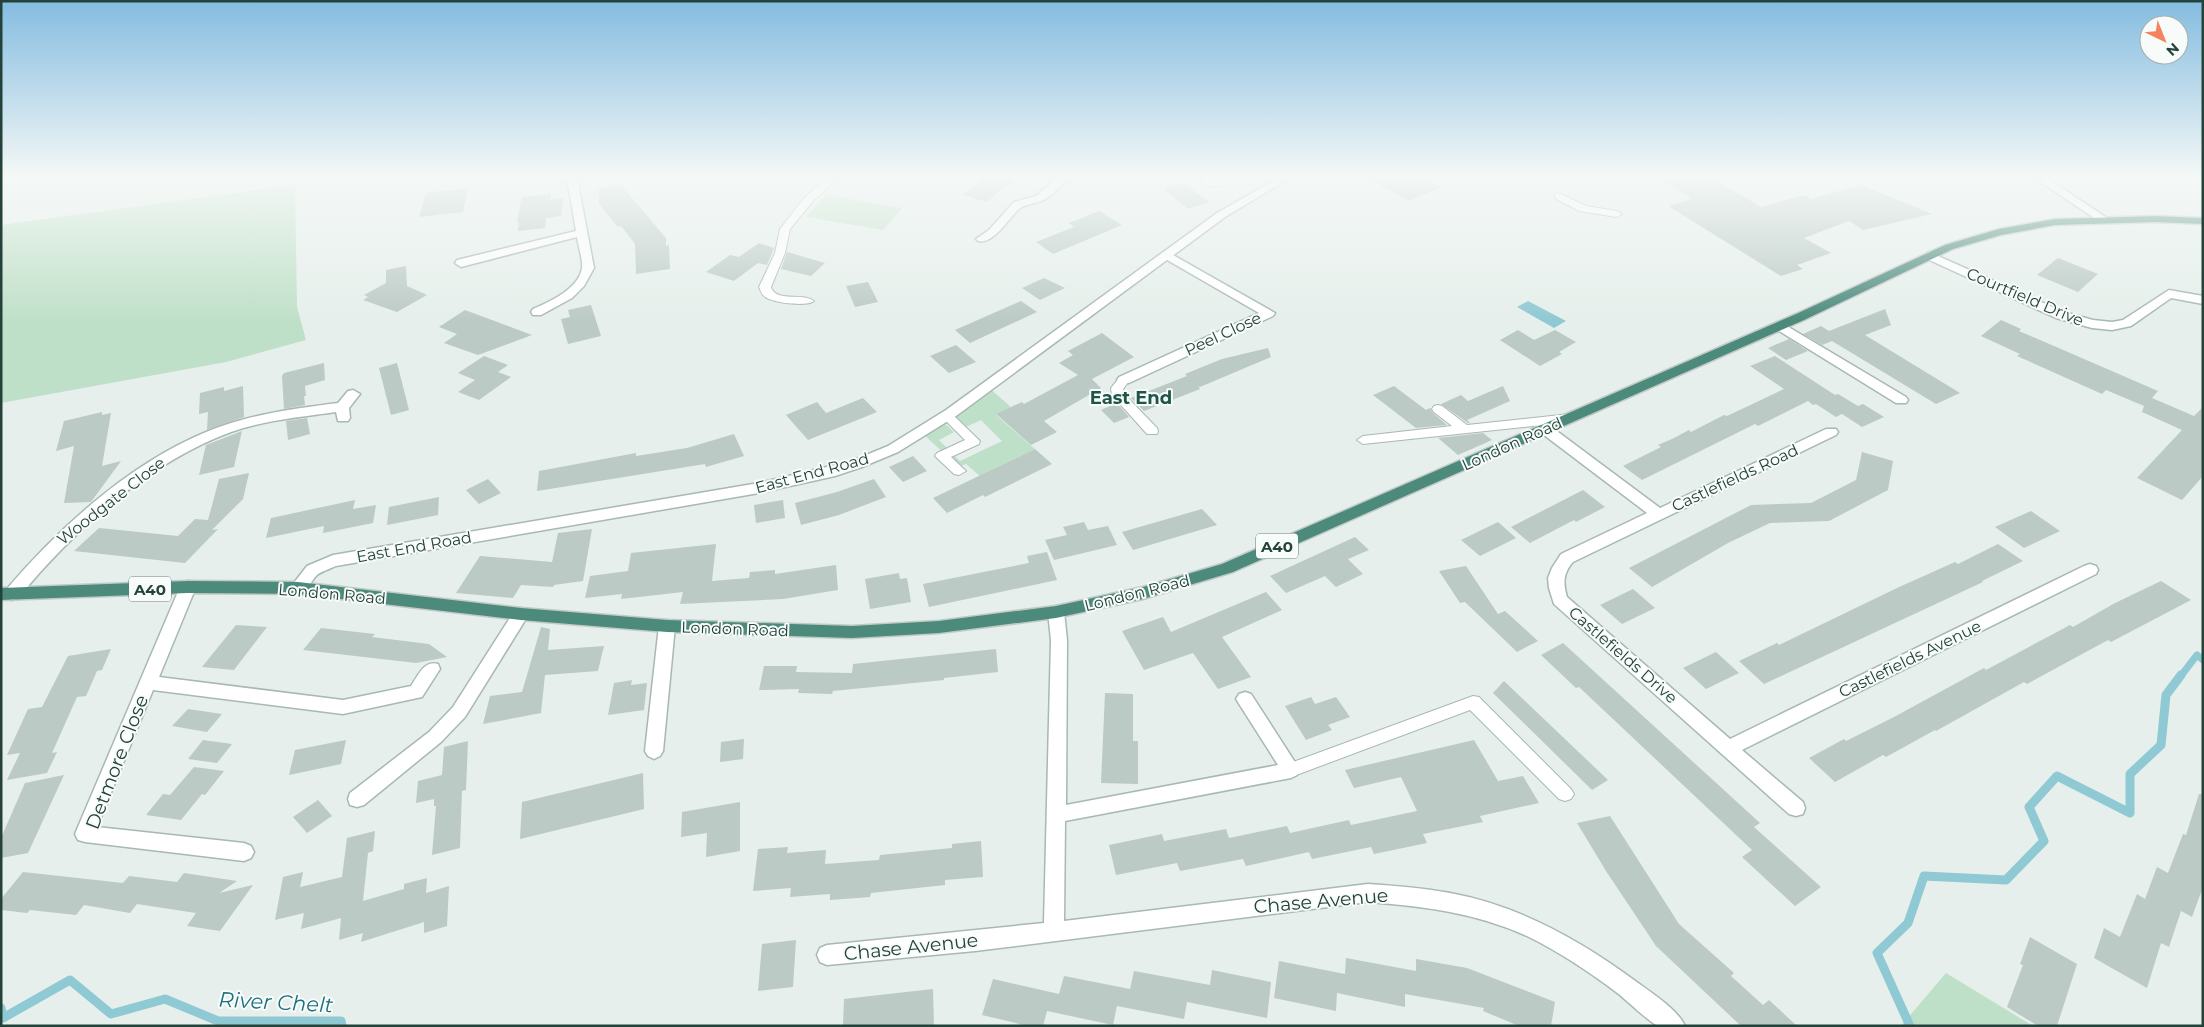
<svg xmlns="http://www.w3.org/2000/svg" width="2204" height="1027" viewBox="0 0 2204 1027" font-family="Montserrat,sans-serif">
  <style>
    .green { fill: #bfe0c8 }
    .water { fill: #8ec9d4 }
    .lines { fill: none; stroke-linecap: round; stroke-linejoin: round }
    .stream-far1 { stroke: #8ec9d4; stroke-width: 7 }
    .stream { stroke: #8ec9d4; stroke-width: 9 }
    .building { fill: #bbcac4 }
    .service-casing { stroke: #a8b8b2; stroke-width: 2 }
    .minor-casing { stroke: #a8b8b2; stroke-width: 3 }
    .tertiary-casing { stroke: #a8b8b2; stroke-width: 3 }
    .trunk-casing { stroke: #c2cac8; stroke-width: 3 }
    .service { fill: #fff; fill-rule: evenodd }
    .minor { fill: #fff; fill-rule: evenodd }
    .tertiary { fill: #fff; fill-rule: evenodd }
    .trunk { fill: #4c8a7c; fill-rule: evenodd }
    .labels { text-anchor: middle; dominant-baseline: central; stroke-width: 4; stroke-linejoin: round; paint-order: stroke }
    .shield { fill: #f7fbf9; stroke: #637a73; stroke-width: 1 }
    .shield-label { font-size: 15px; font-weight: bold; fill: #24423a }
    .street-label { font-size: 16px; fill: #24423a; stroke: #f7fbf9 }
    .neighbourhood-label { font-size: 18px; font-weight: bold; fill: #1f5548; stroke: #f7fbf9 }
    .near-street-label { font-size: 19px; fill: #24423a; stroke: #f7fbf9 }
    .near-water-label { font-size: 21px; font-style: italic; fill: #1c6f80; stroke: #f7fbf9 }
  </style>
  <rect width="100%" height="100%" fill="#e6efeb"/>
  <g class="green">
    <polygon points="295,185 297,307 306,340 226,362 1,403 1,225"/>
    <polygon points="826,195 902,208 883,230 806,217"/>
    <polygon points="989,388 1011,407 996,415 1035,449 980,476 966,464 959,467 922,433 941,420 954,432 939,440 960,461 1002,441 981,420 966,427 951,413"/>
    <polygon points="1946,973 2033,1026 1901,1026"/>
  </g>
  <polygon class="water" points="1528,301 1566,321 1554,328 1517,307"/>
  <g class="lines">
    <polyline class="stream-far1" points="2180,677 2197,655 2203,660"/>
    <g class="stream">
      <polyline points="1,1008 3,1018 70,980 111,1014 165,999 218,1021 341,1021 342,1026"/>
      <polyline points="1910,1026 1877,953 1908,923 1924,876 2006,880 2044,841 2029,807 2057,776 2130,813 2130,774 2161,745 2166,695 2181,675"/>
    </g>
  </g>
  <g class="building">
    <polygon points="984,178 1015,178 987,202 963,195"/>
    <polygon points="1368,178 1423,178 1441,187 1409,201"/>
    <polygon points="1658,178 1712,178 1761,207 1804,195 1811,199 1861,185 1932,214 1863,230 1849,221 1804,238 1831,253 1797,265 1803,269 1781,276 1668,206 1692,199"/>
    <polygon points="1183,183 1209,202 1188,209 1164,189"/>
    <polygon points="621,185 666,238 666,246 669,245 670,269 636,274 635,244 621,226 618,227 599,204 599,188"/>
    <polygon points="468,188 463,212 419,217 426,193"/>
    <polygon points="551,194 550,200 563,198 561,216 546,218 545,228 518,231 519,222 517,222 522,197"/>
    <polygon points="1099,211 1122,225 1053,254 1036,242 1074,227 1069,223"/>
    <polygon points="759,243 774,248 767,265 753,262 758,263 734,281 706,272 730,255 739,257"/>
    <polygon points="787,252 825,263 811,276 781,269"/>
    <polygon points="2058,258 2098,274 2078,292 2037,275"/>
    <polygon points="406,266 407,286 427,295 397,312 363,300 368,297 364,295 386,283 386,270"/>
    <polygon points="1044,278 1065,288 1040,300 1022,288"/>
    <polygon points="868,282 878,302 855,307 846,286"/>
    <polygon points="1021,301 1037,312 970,343 955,330"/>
    <polygon points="591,305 601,336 568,344 561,319 570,317 568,310"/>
    <polygon points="1885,309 1891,325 1865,335 1960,393 1936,404 1832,341 1822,345 1803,334 1821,326 1829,331"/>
    <polygon points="465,310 532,335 478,355 444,343 457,334 439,327"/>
    <polygon points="2001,320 2021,329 2019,331 2158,391 2152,398 2194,416 2203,407 2203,476 2182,500 2137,478 2182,430 2142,412 2144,406 2106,390 2102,394 2017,356 2020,354 1981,336"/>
    <polygon points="1518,330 1534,340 1555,330 1576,342 1559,352 1562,354 1540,366 1500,340"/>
    <polygon points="1102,333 1134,357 1092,379 1101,388 1044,421 1057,432 1031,445 996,414 1022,402 1024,404 1078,375 1059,363 1073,355 1068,351"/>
    <polygon points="1789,339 1808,351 1786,360 1768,348"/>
    <polygon points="956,345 976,362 949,373 930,356"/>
    <polygon points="1268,348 1271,357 1200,387 1198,386 1200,389 1144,411 1131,398 1187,376 1185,374 1222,359"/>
    <polygon points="484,356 508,365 498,372 511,377 479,400 458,392 475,380 458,373"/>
    <polygon points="1775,356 1835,395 1838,394 1858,406 1863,404 1884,417 1862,427 1842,414 1836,417 1816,404 1813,405 1808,401 1758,426 1755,424 1642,480 1623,466 1661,447 1658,445 1674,438 1689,430 1691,432 1724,415 1727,416 1784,389 1750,366"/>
    <polygon points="324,363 325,380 305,386 306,396 304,396 305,405 284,409 282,376 284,373"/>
    <polygon points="397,363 409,410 391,415 379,368"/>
    <polygon points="243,386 244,417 207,430 208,412 199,414 200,393 224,387 224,391"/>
    <polygon points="1394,386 1426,410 1430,408 1433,413 1447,425 1416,428 1373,395"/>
    <polygon points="1503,386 1510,401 1467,420 1470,423 1468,423 1441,404 1461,395 1468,401"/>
    <polygon points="863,398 877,412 808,440 786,415 817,402 826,413"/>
    <polygon points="1117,403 1129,417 1114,423 1101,410"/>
    <polygon points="102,412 102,415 111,413 102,466 121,461 91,502 64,503 74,446 56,451 64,421"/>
    <polygon points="307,418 310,434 288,440 286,421"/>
    <polygon points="242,431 234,467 199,475 206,445"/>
    <polygon points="1483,433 1492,440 1458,455 1438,438"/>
    <polygon points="734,434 744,456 706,467 705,464 537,491 539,471 636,453 636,456 687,448"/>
    <polygon points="1035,449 1052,464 985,497 983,495 947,513 933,498"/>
    <polygon points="1862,452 1893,461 1888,490 1829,521 1770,523 1728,543 1652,587 1629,568 1751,505 1811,503 1856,480"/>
    <polygon points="913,456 927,471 903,482 889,467"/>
    <polygon points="249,473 243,499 212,530 218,529 185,563 74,551 99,528 178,536 195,519 208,520 219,479"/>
    <polygon points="488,479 501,493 479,504 466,490"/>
    <polygon points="874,479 886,497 839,515 801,525 795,503 837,492"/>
    <polygon points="1583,490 1605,507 1576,522 1574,520 1530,543 1511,527"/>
    <polygon points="439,497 438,515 387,525 389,507"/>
    <polygon points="355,500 353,509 376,505 373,523 323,533 324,526 266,538 271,518"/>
    <polygon points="783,500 785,518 756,523 754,505"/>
    <polygon points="1202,509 1217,525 1133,550 1122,532"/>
    <polygon points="2031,511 2060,531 2024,548 1995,527"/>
    <polygon points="1084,522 1088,530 1108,526 1117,545 1054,560 1045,540 1067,535 1063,527"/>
    <polygon points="1498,522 1516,538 1480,556 1461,540"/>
    <polygon points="592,529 583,581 554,585 553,587 521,585 513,598 456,593 480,556 552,562 558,533"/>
    <polygon points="1355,537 1369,550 1348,559 1363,574 1336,587 1325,576 1286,593 1270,576"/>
    <polygon points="716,544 712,581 749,578 750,572 775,570 775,574 836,565 838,590 783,599 680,604 683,592 621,599 622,594 585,598 590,576 628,571 631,553"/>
    <polygon points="1998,544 2023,561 1982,581 1983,582 1764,684 1739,661 1777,643 1779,645 1897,588 1955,562 1958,564"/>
    <polygon points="1047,552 1057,580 929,607 923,584 1029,563 1027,556"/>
    <polygon points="1466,566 1498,614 1505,611 1538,641 1517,652 1465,602 1460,603 1439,571"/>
    <polygon points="899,573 900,579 907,578 911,602 870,609 865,579"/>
    <polygon points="2161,581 2191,600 2111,642 2108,640 2027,684 2024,682 1936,731 1935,730 1886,757 1883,755 1835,782 1809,758 1844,739 1846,741 1894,717 1984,668 1986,670 2070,625 2073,627 2115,603"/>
    <polygon points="1633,589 1655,608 1622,624 1600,605"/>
    <polygon points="1266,592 1282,610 1222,637 1251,677 1218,689 1193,653 1144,670 1122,631 1163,617 1171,632"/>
    <polygon points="236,625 267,627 234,670 202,667"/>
    <polygon points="541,627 550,629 548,650 604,646 598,671 545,675 541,713 483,724 490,696 522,692"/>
    <polygon points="321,628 375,634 372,637 429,644 447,657 416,663 303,650"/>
    <polygon points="1563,643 1760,823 1754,827 1821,887 1795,906 1742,857 1752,850 1579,687 1576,688 1541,655"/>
    <polygon points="111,649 102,670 97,671 86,696 77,697 52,753 57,752 47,773 7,780 20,753 7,755 28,709 42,707 68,656"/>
    <polygon points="996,649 998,672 944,678 944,680 833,691 832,694 798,693 799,689 759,690 764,666 797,666 796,672 852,673 853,664"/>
    <polygon points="1716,652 1739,673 1706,689 1683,668"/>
    <polygon points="632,680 631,685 647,683 644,710 608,715 614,683"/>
    <polygon points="1504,681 1608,780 1592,790 1493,693"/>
    <polygon points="1105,693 1133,694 1133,741 1138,741 1138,784 1101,783"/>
    <polygon points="1311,697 1315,704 1336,697 1350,717 1328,725 1332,730 1306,740 1285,706"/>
    <polygon points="188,709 222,714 207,732 172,726"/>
    <polygon points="744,739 743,759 720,762 721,742"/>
    <polygon points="203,740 232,744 217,763 188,759"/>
    <polygon points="346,740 341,764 289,775 295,750"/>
    <polygon points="1474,740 1498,781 1523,776 1539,803 1480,816 1483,822 1423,834 1427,843 1374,854 1371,847 1312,859 1309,852 1246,866 1243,859 1180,871 1177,863 1116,875 1109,845 1162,834 1164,841 1226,829 1229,838 1287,826 1290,833 1349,820 1351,825 1417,811 1401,777 1354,788 1345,770"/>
    <polygon points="468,741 466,790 462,791 460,848 432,855 436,806 434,806 434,799 416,803 418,781 442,775 444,747"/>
    <polygon points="194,767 224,771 205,795 202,794 181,820 146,815 163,794 170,795"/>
    <polygon points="643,773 644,809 520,839 522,802"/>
    <polygon points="64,775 28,853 1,858 1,838 25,783"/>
    <polygon points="2199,794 2203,794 2203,887 2192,917 2181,911 2169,947 2161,943 2147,988 2094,958 2104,928 2120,937 2137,894 2145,899 2157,867 2168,873 2183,834 2186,835"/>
    <polygon points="318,800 332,816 307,833 293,817"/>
    <polygon points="740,802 740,851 706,857 707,833 681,837 682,812"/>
    <polygon points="1610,816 1679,924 1734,973 1731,976 1763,1005 1769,1000 1797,1026 1741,1026 1656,946 1606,871 1577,823"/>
    <polygon points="375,831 373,851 368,853 363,901 404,889 404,884 427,878 426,893 449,886 447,926 424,933 424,922 361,942 363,933 339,940 341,918 301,929 304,913 275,920 283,877 303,872 300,887 342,877 347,838"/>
    <polygon points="981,841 983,877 945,880 945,885 871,893 870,897 830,900 830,894 790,897 791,888 753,891 758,849 788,847 787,853 826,850 825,864 879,860 880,855 952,848 952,844"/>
    <polygon points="23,872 123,883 129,876 177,882 184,873 237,881 219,893 253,885 220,931 187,926 196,913 137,904 130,913 84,905 76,915 30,910 27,913 1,910 1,899"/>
    <polygon points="2030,937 2077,964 2057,1026 2038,1026 2007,1007 2023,965 2020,964"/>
    <polygon points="796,940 793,987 758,991 762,944"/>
    <polygon points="1346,958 1416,971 1416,959 1467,968 1555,1002 1551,1026 1519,1026 1483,1011 1484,1008 1405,994 1405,1007 1337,993 1336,1011 1274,998 1279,961 1345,974"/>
    <polygon points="1212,970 1271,982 1267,1018 1187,1002 1184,1019 1117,1006 1113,1025 1047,1011 1043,1026 1028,1026 982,1015 993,979 1059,994 1064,976 1130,989 1134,971 1210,985"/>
    <polygon points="933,989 934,1026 843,1026 844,999"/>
  </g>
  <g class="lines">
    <defs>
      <g id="service">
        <path d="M828 178H838L813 201 790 229 785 253 771 287C776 303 803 292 814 301 807 307 769 303 763 295 761 293 760 289 759 287L775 253 780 229 805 197Z"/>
        <path d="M1199 178H1209L1216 181 1221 178H1231L1227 184C1216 188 1206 188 1199 178Z"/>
        <polygon points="1559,193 1586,206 1617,211 1622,214 1617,217 1579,211 1555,198 1555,194"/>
        <polygon points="1124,376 1130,380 1123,389 1124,394 1157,428 1158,431 1157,434 1147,434 1112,395 1111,388 1120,377"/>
        <polygon points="1438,405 1442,406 1467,425 1570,414 1576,418 1570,422 1363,444 1357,440 1363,436 1452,426 1434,412 1432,409 1434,406"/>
        <polygon points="947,412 951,413 980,441 979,444 951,457 966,471 959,475 954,474 935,456 937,453 965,440 941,416"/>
        <polygon points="1473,696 1479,697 1571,789 1574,794 1571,799 1565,801 1559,799 1470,710 1291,777 1285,775 1283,770 1285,765"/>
      </g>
      <g id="minor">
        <path d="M567 178H577L594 268 584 286 572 298 541 315H533L531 312 533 309C549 302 579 289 582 268 583 259 578 246 577 237L461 267 455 263 457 260 576 231Z"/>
        <path d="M1057 178H1068C1062 185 1050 198 1041 201 1034 204 1025 204 1019 209 1009 218 993 245 978 241L976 239 989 230 1014 202 1036 196Z"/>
        <polygon points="1166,251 1275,313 1273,316 1129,383 1119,383 1117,380 1119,377 1259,313 1162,257 1160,255"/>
        <polygon points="1929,252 2064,312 2093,320 2112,322 2123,320 2169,290 2203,296 2203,304 2171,298 2131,326 2112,330 2092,328 2056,318 1925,258 1923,256"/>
        <polygon points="1780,322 1906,397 1908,400 1906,403 1896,403 1776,329 1774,326"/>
        <path d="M353 390 360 394 349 408 350 418 348 421H338L336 412C301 417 265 420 231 432 149 462 73 531 18 598L12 600 6 598 4 594 6 590C62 524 139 455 222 426 259 413 299 408 338 403L348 391Z"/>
        <path d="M1545 425 1550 426 1660 508 1826 429H1836L1838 432 1836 435 1573 562C1563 573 1563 584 1567 597L1730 739 2084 566 2090 564 2096 566 2098 570 2096 574 1742 750 1803 802 1805 808 1803 814 1796 816 1789 814 1554 604 1549 588 1548 578 1552 568 1561 554 1647 513 1540 432 1538 429 1540 426Z"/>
        <path d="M188 581 194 583 196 587 159 677 343 700 411 686C418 676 424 660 438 664L440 669 422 697 343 714 153 690 97 827 244 843 251 846 254 852 251 858 244 861 85 842 78 840 75 834 180 587 182 583Z"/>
        <path d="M1056 606 1062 608 1064 612 1067 640 1066 805 1278 765 1236 699 1239 694 1245 692 1251 694 1300 770 1297 775 1291 778 1065 821 1064 921 1368 884C1397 886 1426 888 1455 894 1522 907 1583 942 1638 983 1652 993 1678 1010 1685 1026 1677 1026 1666 1027 1658 1026 1652 1024 1627 1001 1620 995 1591 973 1560 952 1527 936 1476 913 1423 906 1368 902L975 951 827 965 820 962 817 955 820 948 827 945 1044 923 1051 640 1048 612 1050 608Z"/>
        <polygon points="521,608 527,610 529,614 465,717 441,742 364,805 357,807 350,805 348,799 350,793 429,732 453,707 515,610"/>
        <polygon points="667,620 673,622 675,626 663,751 660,756 654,759 648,756 645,751 659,626 661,622"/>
      </g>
      <g id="tertiary">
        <path d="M1278 178H1290L1225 217 956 416 898 452 862 467 835 476 759 493 336 566C330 569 322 571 317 575 309 583 306 596 292 592L290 588 307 566 333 555 759 483 852 461 888 446 946 410 1217 213Z"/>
        <polygon points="2035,178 2047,178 2110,220 2104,223 2100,222"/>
      </g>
      <polygon id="trunk" points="2156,216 2203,218 2203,224 2156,222 2055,225 2001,235 1953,249 1804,320 1233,572 1143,599 1056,618 939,633 852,638 667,632 521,620 298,594 188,593 1,600 1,588 188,581 298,582 521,608 667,620 852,626 939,621 1056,606 1143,587 1222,564 1796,314 1945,245 1999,229 2055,219"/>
    </defs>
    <use href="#service" class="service-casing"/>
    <use href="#minor" class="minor-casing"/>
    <use href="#tertiary" class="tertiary-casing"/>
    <use href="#trunk" class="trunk-casing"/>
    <use href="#service" class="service"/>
    <use href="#minor" class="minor"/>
    <use href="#tertiary" class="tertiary"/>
    <use href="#trunk" class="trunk"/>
  </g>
  <linearGradient id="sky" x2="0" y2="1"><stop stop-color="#84bce0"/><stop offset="0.55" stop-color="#f4f8f6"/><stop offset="1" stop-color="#f4f8f6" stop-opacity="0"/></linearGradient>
  <rect width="2204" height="321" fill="url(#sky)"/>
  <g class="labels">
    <g class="shield">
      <rect x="1256" y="533.5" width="42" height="25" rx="4"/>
      <rect x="129" y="576.5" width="42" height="25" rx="4"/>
    </g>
    <g class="shield-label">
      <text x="1277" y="546">A40</text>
      <text x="150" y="589">A40</text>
    </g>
    <g class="street-label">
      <text transform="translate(2025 297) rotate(23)">Courtfield Drive</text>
      <text transform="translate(1223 334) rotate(-25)">Peel Close</text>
      <text transform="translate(1512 444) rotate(-24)">London Road</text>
      <text transform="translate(812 473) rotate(-15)">East End Road</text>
      <text transform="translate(1735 478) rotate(-25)">Castlefields Road</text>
      <text transform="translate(111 501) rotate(-38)">Woodgate Close</text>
      <text transform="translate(414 547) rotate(-10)">East End Road</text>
      <text transform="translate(1137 593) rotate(-14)">London Road</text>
      <text transform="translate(332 594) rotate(5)">London Road</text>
      <text transform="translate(735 629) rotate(2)">London Road</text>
      <text transform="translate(1623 655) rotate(41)">Castlefields Drive</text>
      <text transform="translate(1910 659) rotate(-26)">Castlefields Avenue</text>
    </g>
    <g class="neighbourhood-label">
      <text x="1131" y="398">East End</text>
    </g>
    <g class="near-street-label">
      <text transform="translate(117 762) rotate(-69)">Detmore Close</text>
      <text transform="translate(1321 901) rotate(-5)">Chase Avenue</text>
      <text transform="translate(911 947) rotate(-6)">Chase Avenue</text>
    </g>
    <g class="near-water-label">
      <text transform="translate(276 1002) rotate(3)">River Chelt</text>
    </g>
  </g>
  <rect width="2204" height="1027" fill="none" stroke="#24423a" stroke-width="5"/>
  <g transform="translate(2164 40) rotate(137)"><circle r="24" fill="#f7fbf9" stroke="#a3b1ad"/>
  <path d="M0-4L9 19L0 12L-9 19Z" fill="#f4845f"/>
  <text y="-8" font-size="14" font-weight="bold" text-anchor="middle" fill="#24423a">N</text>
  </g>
</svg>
